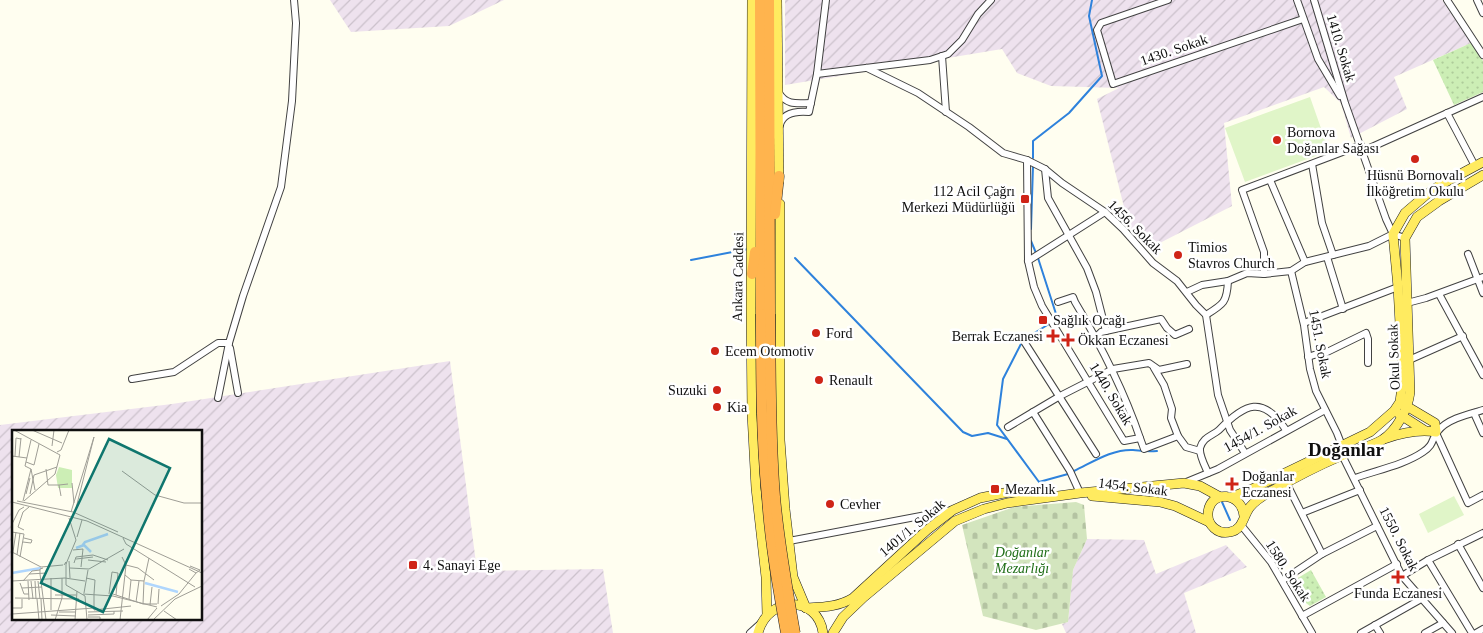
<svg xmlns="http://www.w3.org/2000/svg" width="1483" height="633" viewBox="0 0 1483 633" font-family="Georgia,serif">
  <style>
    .industrial { fill: url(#industrial-furrows); fill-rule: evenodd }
    .cemetery { fill: url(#cemetery-stones) }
    .park { fill: url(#park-dots) }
    .pitch { fill: #e0f5c8 }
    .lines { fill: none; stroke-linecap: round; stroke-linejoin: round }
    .stream { stroke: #2e82dc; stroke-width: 2 }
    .minor-casing { stroke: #424242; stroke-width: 8 }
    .major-casing { stroke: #202020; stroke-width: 10 }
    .highway-casing { stroke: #202020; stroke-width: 11 }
    .minor { stroke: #fff; stroke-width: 6 }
    .major { stroke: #ffeb60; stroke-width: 9 }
    .highway { stroke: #ffb44e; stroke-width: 10 }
    .highway-bridge-casing { stroke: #202020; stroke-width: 11; stroke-linecap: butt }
    .highway-bridge { stroke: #ffb44e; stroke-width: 10 }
    .poi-dot { fill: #cf2417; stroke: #fff; stroke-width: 2 }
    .labels { text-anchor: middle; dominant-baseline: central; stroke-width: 5; stroke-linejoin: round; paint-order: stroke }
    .street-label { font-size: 14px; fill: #0f0f0f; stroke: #fff }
    .poi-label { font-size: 14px; fill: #0f0f0f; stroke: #fff; text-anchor: start }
    .park-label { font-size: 14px; font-style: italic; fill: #1f6e17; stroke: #fff }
    .district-label { font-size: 19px; font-weight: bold; fill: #0f0f0f; stroke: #fff }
    .inset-river { fill: none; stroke: #afd6fd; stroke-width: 2.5 }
    .inset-road { fill: none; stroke: #9f9e96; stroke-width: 1 }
    .view { fill: #0f766e; fill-opacity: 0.15; stroke: #0f766e; stroke-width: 2.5 }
    .inset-edge { fill: none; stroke: #0f0f0f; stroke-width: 2.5 }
  </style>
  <defs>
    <pattern id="industrial-furrows" width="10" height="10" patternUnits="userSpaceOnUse" patternTransform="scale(1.25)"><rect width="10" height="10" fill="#eee2ee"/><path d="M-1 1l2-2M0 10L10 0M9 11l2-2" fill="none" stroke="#cbc1cb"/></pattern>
    <pattern id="cemetery-stones" width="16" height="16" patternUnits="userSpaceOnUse" patternTransform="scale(1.25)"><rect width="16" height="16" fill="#d3e5be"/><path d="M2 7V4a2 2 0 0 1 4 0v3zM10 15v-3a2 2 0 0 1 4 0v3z" fill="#b4c3a2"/></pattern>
    <pattern id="park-dots" width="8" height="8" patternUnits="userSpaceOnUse" patternTransform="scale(1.25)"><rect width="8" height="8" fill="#cceeb5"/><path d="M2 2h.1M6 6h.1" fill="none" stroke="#aecb9a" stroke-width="1.8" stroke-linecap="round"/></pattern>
  </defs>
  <rect width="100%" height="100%" fill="#fffef0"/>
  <g class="industrial">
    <polygon points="330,0 504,0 449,26 351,32"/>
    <polygon points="785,0 1442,0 1471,43 1394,77 1407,109 1351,138 1341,103 1324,87 1224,123 1232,206 1150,248 1129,227 1097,99 1119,88 1051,86 1017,73 1002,49 785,85"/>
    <path d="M450 361 477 571 603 569 613 633H0V425L172 404ZM14 432H201V619H14Z"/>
    <polygon points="1087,539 1144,540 1156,574 1226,545 1247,567 1184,593 1196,633 1066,633 1062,624 1068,622 1073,570"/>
  </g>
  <polygon class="cemetery" points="1076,502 1084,505 1087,539 1073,570 1068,622 1036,630 983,616 962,525 1014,507"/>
  <g class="park">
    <polygon points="1471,43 1483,61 1483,92 1454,105 1433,60"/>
    <polygon points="1311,570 1326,597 1310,606 1306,603 1293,581"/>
  </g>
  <g class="pitch">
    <polygon points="1310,97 1329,151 1245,182 1225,128"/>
    <polygon points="1454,496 1464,515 1428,533 1419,514"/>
  </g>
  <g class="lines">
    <g class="stream">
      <polyline points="1033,158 1033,141 1069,113 1102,76 1089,16 1092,0"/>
      <polyline points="1031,229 1033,166"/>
      <polyline points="1031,241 1036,253"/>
      <polyline points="795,258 963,432 972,436 988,433 1007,439"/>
      <polyline points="1038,258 1057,317 1054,321"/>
      <polyline points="691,260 748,249"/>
      <polyline points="1049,324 1023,340 1003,379 997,425 1039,482 1068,474"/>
      <path d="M1074 471C1093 462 1112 449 1133 450 1143 451 1147 452 1157 451"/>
      <polyline points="1222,502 1230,520"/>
    </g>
    <defs>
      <g id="minor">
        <polyline points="1168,0 1101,23 1097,30 1113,84 1303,19"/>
        <polyline points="1297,0 1318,59 1340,96"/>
        <polyline points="1314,0 1345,103 1386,219 1393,234 1405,238"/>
        <polyline points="1447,0 1483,55"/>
        <polyline points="1477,0 1483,13"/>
        <polyline points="942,56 946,112"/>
        <polyline points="867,68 918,93 969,127 1003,153 1027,160 1045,169 1062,183 1105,212 1123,229 1153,263 1177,281 1196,305 1206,315 1218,395 1230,430 1245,453"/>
        <polyline points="817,74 930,60 948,54 962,40 978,14 991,0"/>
        <path d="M779 93C787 106 798 103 811 103"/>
        <polyline points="1447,113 1475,166"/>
        <path d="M780 125C783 112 797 111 809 112L817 74 826 0"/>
        <polyline points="1363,151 1483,97"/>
        <polyline points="1027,160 1028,261 1034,287 1042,306 1124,441 1140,438 1144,449 1178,436"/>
        <polyline points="1312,164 1322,223 1333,255"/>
        <polyline points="1045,169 1048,198 1087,268 1096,292 1106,331"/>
        <polyline points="1270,180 1305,262"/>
        <polyline points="1468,254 1483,293"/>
        <polyline points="1327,257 1343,309"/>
        <polyline points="1028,261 1105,212"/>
        <polyline points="1291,271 1304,325 1310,369 1316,391 1337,433 1342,446 1342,455 1402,576 1452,633"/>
        <polyline points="1264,274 1264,252 1242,190 1361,145"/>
        <polyline points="1187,292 1202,285 1228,281 1247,273 1264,274 1291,271 1305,262 1369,246 1393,234"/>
        <polyline points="1439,294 1483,375"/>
        <path d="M1058 302 1073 297 1075 302C1102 347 1123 388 1140 438"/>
        <polyline points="1407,303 1426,298 1483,277"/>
        <path d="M1206 315C1224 304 1227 302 1228 281"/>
        <polyline points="1304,323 1398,287"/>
        <polyline points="1095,338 1101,332 1161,319 1167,328 1175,335 1189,329"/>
        <polyline points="1025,343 1096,454"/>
        <polyline points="230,348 238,393"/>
        <polyline points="1308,357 1317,354 1321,355 1366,333 1368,339 1368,363"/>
        <polyline points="1409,360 1463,336"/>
        <polyline points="1154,368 1164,385 1172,409 1171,418 1178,436 1186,447 1200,451"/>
        <polyline points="132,379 174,372 218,343 229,343"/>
        <polyline points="218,398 229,343 243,296 281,187 292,101 296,23 294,0"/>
        <polyline points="1474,413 1483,433"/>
        <polyline points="1008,427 1033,412"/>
        <polyline points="1436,433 1468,503 1483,495"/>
        <path d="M1208 473C1205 466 1199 455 1200 448 1203 437 1212 436 1219 430 1245 403 1263 395 1286 430"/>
        <path d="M1355 478C1377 470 1404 465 1423 452 1435 444 1431 439 1438 431 1447 419 1469 414 1483 410"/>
        <polyline points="1286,482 1322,554"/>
        <polyline points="1184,483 1218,469 1325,410"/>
        <polyline points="1080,493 1070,471 1033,412 1060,396 1113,369 1149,363 1159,370 1187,364"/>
        <polyline points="1302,513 1360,490"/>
        <polyline points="1241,525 1271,562 1312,633"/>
        <polyline points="789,541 952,510"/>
        <polyline points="1458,544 1483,588"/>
        <polyline points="1428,560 1472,633"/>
        <polyline points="1402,576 1428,560 1483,533"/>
        <polyline points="1283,580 1322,554 1377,526"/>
        <polyline points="1302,616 1397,564"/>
        <polyline points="1375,625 1380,633"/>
        <polyline points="750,633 760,624"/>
        <polyline points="1361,633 1423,598"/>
        <polyline points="1425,633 1443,623"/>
        <polyline points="1476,633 1483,629"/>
      </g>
      <g id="major">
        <polyline points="752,0 751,309 752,414 756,488 766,577 767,615"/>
        <polyline points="777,0 779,181"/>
        <polyline points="780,204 780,440 785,509 793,577 806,608"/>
        <polyline points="1399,414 1424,430"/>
        <path d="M1384 439C1401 433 1418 429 1436 432L1435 423 1403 404"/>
        <polyline points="1092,496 1160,502 1175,506 1209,522"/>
        <polyline points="1232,497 1252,489 1370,432 1394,411 1400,402 1403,379 1398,287 1393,234 1405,213 1426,195 1440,185 1483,162"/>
        <path d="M1244 516C1242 492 1210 489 1208 513 1207 525 1218 535 1230 532 1243 530 1243 516 1250 507 1255 501 1261 497 1268 493 1292 479 1317 466 1343 455 1355 450 1370 447 1382 440 1397 430 1408 409 1410 392L1405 238 1417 217 1439 201 1483 175"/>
        <path d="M806 608C823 607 838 607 853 598L927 530 953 510 980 498 1009 492 1035 496"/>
        <path d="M758 633C768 595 818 595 823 633"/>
        <polyline points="833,633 843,617 864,597 955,521 984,509 1007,503 1080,493 1184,483 1200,486 1220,497"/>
      </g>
      <g id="highway">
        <polyline points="760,0 761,314"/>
        <polyline points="769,0 770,314"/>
        <polyline points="775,214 779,176"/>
        <polyline points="752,274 755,252"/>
      </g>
    </defs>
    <use href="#minor" class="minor-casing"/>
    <use href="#major" class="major-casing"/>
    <use href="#highway" class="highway-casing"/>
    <use href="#minor" class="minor"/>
    <use href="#major" class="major"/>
    <use href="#highway" class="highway"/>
    <defs>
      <g id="highway-bridge">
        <path d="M761 314C761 376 761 436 767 497 770 543 778 588 786 633"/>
        <path d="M770 314C771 375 770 436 775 497 779 543 787 588 795 633"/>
      </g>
    </defs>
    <use href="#highway-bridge" class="highway-bridge-casing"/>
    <use href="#highway-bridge" class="highway-bridge"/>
  </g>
  <g class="poi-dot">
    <circle cx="1277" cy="140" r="5"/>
    <circle cx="1415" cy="159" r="5"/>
    <rect x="1020" y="194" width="10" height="10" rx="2.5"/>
    <circle cx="1178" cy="255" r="5"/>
    <rect x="1038" y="315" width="10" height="10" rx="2.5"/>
    <circle cx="816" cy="333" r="5"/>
    <path d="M1050.5 328.5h5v5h5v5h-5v5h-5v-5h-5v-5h5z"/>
    <path d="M1065.5 332.5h5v5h5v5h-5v5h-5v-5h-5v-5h5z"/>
    <circle cx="715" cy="351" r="5"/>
    <circle cx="819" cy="380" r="5"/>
    <circle cx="717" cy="390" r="5"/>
    <circle cx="717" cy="407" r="5"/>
    <path d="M1229.5 476.5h5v5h5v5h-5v5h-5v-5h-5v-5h5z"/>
    <rect x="990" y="484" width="10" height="10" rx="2.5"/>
    <circle cx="830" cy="504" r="5"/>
    <rect x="408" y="560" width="10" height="10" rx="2.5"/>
    <path d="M1395.5 569.5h5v5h5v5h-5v5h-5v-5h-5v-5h5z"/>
  </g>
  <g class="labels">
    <g class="street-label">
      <text transform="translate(1341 48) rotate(73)">1410. Sokak</text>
      <text transform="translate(1174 50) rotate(-19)">1430. Sokak</text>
      <text transform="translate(1135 227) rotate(45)">1456. Sokak</text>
      <text transform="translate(738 277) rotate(-89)">Ankara Caddesi</text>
      <text transform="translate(1320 344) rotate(79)">1451. Sokak</text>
      <text transform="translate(1394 357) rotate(-92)">Okul Sokak</text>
      <text transform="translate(1111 394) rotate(59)">1440. Sokak</text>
      <text transform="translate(1260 429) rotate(-29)">1454/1. Sokak</text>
      <text transform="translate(1133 487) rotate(7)">1454. Sokak</text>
      <text transform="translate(912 528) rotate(-40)">1401/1. Sokak</text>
      <text transform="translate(1399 539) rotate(63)">1550. Sokak</text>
      <text transform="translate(1288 571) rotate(57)">1580. Sokak</text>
    </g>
    <g class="poi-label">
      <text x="1287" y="132">Bornova<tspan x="1287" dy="16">Doğanlar Sağası</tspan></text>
      <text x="1415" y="175" text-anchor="middle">Hüsnü Bornovalı<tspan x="1415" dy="16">İlköğretim Okulu</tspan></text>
      <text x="1015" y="191" text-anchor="end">112 Acil Çağrı<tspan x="1015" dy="16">Merkezi Müdürlüğü</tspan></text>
      <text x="1188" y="247">Timios<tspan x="1188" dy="16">Stavros Church</tspan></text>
      <text x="1053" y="320">Sağlık Ocağı</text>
      <text x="826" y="333">Ford</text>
      <text x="1043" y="336" text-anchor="end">Berrak Eczanesi</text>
      <text x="1078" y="340">Ökkan Eczanesi</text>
      <text x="725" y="351">Ecem Otomotiv</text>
      <text x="829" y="380">Renault</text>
      <text x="707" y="390" text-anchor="end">Suzuki</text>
      <text x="727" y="407">Kia</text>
      <text x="1242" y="476">Doğanlar<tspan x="1242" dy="16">Eczanesi</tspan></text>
      <text x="1005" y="489">Mezarlık</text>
      <text x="840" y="504">Cevher</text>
      <text x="423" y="565">4. Sanayi Ege</text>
      <text x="1398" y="593" text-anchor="middle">Funda Eczanesi</text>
    </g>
    <g class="park-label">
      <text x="1022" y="552">Doğanlar<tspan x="1022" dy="16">Mezarlığı</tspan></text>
    </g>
    <g class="district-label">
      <text x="1346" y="449">Doğanlar</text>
    </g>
  </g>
  <g transform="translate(12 430)">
    <rect width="190" height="190" fill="#fffef0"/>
    <path d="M47 37 60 40V58H46L44 45Z" fill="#cceeb5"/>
    <path class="inset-river" d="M70 116 73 112 96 104M64 118 72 115 79 122M0 143 29 138M133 153 166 162"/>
    <path class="inset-road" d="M2 0 48 25M20 0 50 13M40 16 42 0M45 22 49 20 57 0M0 26 15 28M3 26 4 8 9 9M7 27 9 8M14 32 22 35 27 14M19 39 23 60M34 39 36 55H47M110 41 143 65 172 73H190M60 53 62 73M14 64 18 48M18 64 22 45 45 37M49 66 47 55 56 54M5 71 61 82 106 102M11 71 19 39 13 36 19 10M12 71 43 44 48 25M0 72 75 91 190 143M59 82 82 7 63 82M0 94 7 80 12 77M12 100 6 97 11 82 17 77M0 102 12 104 8 127M65 107 70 90M111 108 114 114 183 157M11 112 19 113 20 110 12 108M61 120 71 119 69 137M0 122 29 137 51 135M5 125 8 103M0 128 4 102M64 129 81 127M76 130 94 132M57 131 58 148M62 133 64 127 81 125 96 130M54 134 64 110 57 88M52 135 54 132V155L73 166 75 190M114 135 126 138 142 150M31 138 28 139V144L34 190M58 138 77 139 112 119M177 139 184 143 188 140 178 136M17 144 35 143M113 145 119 150 132 151M39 148V180M74 148 83 150 82 164M0 151 53 148 73 151M11 151 20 141 28 140M16 151 17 170M19 151 21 169M23 151 24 169M26 151 28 169M132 151 137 128M8 153 12 164H17M10 158 30 157M72 163 76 140M71 164 101 166 145 177M82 164V180L119 176M97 164 100 142 106 143 104 165M101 164 131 174H145M43 165H64M3 168 67 169M25 169 27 190M29 169 30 190M117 169 119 150M124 172 127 151M131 174 132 151M146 174 147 159M138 175 140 157M149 176 167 164 184 143M0 178H10V169M152 181 165 190M47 182H64M76 182 111 181M0 184 82 178M39 185 64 186M76 185 102 184V181M76 187H88V190M43 190 50 168V148M63 190 65 161M108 190 114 135 110 127M135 190 145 178M141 190 163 169 190 156"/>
    <path class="view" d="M97 9 158 38 91 182 29 153Z"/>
    <rect width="190" height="190" class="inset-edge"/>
  </g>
</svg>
